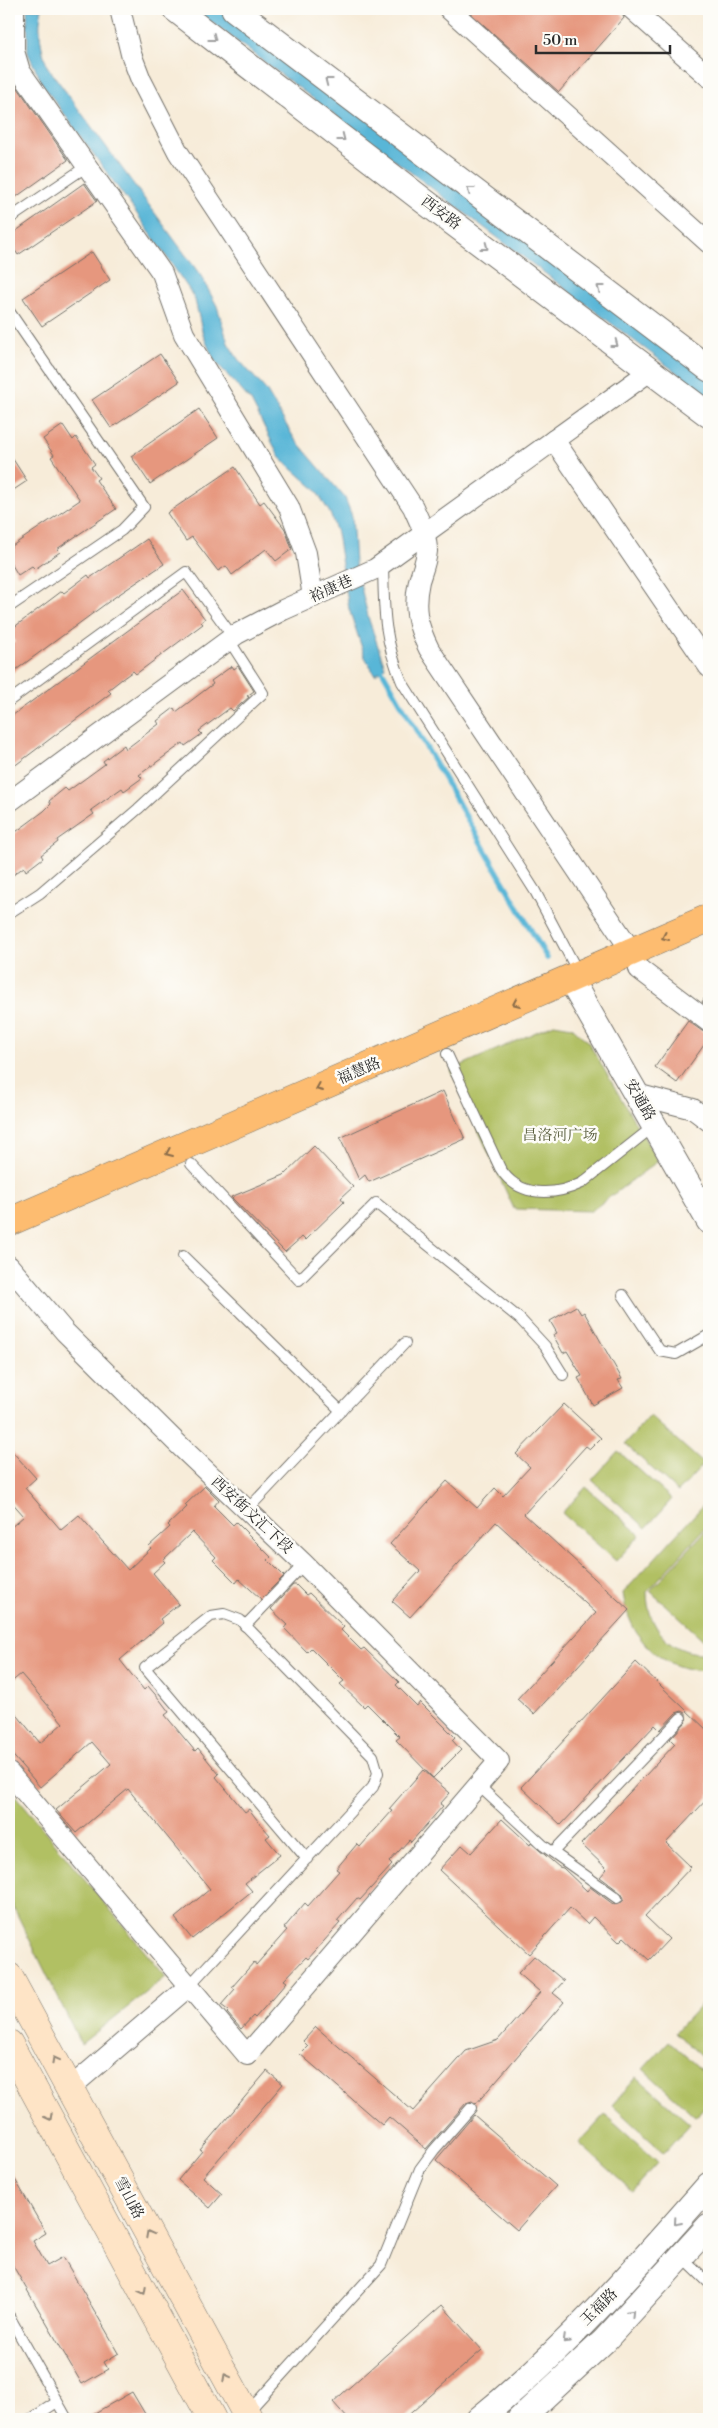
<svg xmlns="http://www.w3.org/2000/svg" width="718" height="2428" viewBox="0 0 718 2428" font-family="'Libre Bodoni','Noto Serif SC',serif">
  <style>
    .green { fill: #b1c063; stroke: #6e7647 }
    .water { fill: #59b6d7; stroke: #427081 }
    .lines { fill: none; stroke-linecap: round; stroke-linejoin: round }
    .stream { stroke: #59b6d7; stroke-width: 5.5 }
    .building { fill: #e6977e }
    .service-casing { stroke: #726f68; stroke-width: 12 }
    .minor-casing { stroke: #726f68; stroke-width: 22 }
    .tertiary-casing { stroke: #726f68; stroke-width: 27 }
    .secondary-casing { stroke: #726f68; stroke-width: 29 }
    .primary-casing { stroke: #726f68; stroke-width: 29 }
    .service { stroke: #fff; stroke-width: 10 }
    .minor { stroke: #fff; stroke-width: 20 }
    .tertiary { stroke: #fff; stroke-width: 25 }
    .secondary { stroke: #fee4c6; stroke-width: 28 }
    .primary { stroke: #fdbc70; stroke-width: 28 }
    .oneway { stroke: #a0a0a0 }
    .oneway2 { stroke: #8a6c4a }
    .oneway3 { stroke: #948878 }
    .labels { text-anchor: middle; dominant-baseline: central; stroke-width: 5; stroke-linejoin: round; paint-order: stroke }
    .street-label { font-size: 15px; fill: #2b2b2b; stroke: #fdfcf7 }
    .park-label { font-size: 15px; fill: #5a5f3f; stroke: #fdfcf7 }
  </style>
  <rect width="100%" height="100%" fill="#fdfcf7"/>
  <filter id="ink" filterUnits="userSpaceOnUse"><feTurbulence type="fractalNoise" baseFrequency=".02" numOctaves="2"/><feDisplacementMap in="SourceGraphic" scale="10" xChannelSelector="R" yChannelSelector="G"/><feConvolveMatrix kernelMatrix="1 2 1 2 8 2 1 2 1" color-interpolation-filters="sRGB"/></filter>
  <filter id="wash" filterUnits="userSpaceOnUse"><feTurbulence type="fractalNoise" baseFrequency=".0096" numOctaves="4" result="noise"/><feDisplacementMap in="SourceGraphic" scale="20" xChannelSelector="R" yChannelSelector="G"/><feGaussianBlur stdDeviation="1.12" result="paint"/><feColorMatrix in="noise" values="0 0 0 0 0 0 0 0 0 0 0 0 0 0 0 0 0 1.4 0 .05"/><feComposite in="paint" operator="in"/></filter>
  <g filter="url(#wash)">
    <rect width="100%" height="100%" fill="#f7ecd9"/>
    <g class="green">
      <polygon points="554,1024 572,1027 588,1042 658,1161 591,1211 514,1209 451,1070"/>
      <polygon points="650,1416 704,1464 678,1492 625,1444"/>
      <polygon points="618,1451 672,1499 646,1528 592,1480"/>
      <polygon points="586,1487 640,1535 616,1561 562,1513"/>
      <path d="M709 1499V1524L647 1592C647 1628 672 1656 709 1653V1671C662 1671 629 1640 623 1593Z"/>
      <polygon points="709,1527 709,1645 650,1591"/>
      <polygon points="9,1788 166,1977 81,2044 9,1898"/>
      <polygon points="701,2004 709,2012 709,2063 675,2032"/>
      <polygon points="669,2041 709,2077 709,2103 696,2117 643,2069"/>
      <polygon points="637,2077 690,2124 664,2153 612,2105"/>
      <polygon points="605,2115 658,2162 632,2191 579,2143"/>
    </g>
    <g class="water">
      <path d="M27 9H42C37 29 41 47 47 66L201 276 217 306 228 343 238 359 266 390 294 438 345 498 352 516 355 563 369 620 385 667 375 675 365 657 349 609 337 533 330 513 315 489 280 458 251 401 214 360 203 335 195 300 188 288 137 214 43 85 28 53Z"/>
      <polygon points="194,9 220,9 709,378 709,397"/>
    </g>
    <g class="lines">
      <polyline class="stream" points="379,665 547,958"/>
    </g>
    <g id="blocks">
      <g class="building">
        <polygon points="466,9 620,9 624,18 559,92"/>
        <polygon points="9,75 68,160 9,202"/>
        <polygon points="84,183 97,201 18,255 9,241 9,236"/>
        <polygon points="92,252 110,280 42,326 23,298"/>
        <polygon points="160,354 179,382 111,428 92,400"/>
        <polygon points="199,409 218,438 150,484 131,456"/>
        <polygon points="63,425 73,440 76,437 95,464 91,467 99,478 96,480 116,509 57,549 60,552 35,569 32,566 18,575 9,560 9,548 80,500 51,457 54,455 43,439"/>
        <polygon points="9,453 27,481 9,493"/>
        <polygon points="235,467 260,504 264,501 285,529 292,549 276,561 266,549 232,575 226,566 218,571 192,537 186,541 167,513"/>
        <polygon points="147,539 164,564 115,597 9,675 9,646 15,642 9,631 62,591 64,593 88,575 90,578"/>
        <polygon points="183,590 205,619 201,622 203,624 136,674 133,671 122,679 108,690 111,693 9,770 9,718"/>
        <polygon points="232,666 234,669 238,666 254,691 247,696 249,697 233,711 230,708 199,731 202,734 185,746 183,743 139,775 142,778 124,791 122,788 91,810 94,814 57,840 58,842 41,855 43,858 26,871 24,867 9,878 9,837 44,811 51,804 49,801 65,788 68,791 105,764 103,761 124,745 126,749 151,730 159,724 157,721 174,708 176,712 213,684 211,681"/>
        <polygon points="709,991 709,1007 702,1002"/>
        <polygon points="688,1021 702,1031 709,1034 709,1038 677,1083 655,1067"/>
        <polygon points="443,1091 465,1139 369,1182 365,1175 359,1180 340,1138"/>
        <polygon points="314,1146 353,1187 341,1198 344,1202 305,1240 302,1237 285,1252 231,1197 284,1175"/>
        <polygon points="576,1306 581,1314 584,1312 622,1379 618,1380 623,1388 593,1405 578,1378 582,1376 567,1351 563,1353 553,1335 557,1333 550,1321"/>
        <polygon points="564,1404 601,1438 590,1449 586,1446 524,1514 629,1610 534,1714 517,1699 596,1613 496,1522 410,1617 392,1601 420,1571 390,1544 447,1481 477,1508 495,1488 503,1496 530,1467 516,1454"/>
        <polygon points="9,1448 36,1478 25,1488 61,1530 79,1515 128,1570 151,1548 149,1546 170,1527 168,1525 187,1507 185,1505 205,1486 219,1500 214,1506 233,1525 236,1522 271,1557 268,1560 284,1576 261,1599 239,1579 236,1583 213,1560 216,1557 192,1532 163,1560 165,1562 153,1573 179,1604 160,1619 163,1623 120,1660 144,1690 148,1686 160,1700 169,1712 165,1715 195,1751 198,1748 209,1762 219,1774 216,1777 245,1812 249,1809 258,1821 270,1835 266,1838 280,1855 245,1883 252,1891 192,1939 175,1918 210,1889 128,1789 76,1833 56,1810 111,1764 92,1742 40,1787 9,1751 9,1705 40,1743 63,1723 21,1674 9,1684 9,1529 24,1516 9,1499"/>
        <polygon points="293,1585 296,1585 306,1595 309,1593 344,1627 341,1630 361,1650 364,1648 399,1682 396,1685 417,1706 420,1702 455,1737 452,1740 461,1750 433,1778 396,1740 400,1737 367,1704 364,1707 340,1684 344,1681 311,1648 307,1652 284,1628 288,1625 271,1609"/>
        <polygon points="636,1662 709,1732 709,1797 666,1843 691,1867 645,1916 669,1939 649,1960 624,1937 619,1942 593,1917 587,1924 570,1908 529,1954 439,1870 462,1845 471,1853 502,1819 530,1845 531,1843 559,1867 563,1868 587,1891 590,1887 613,1904 622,1902 624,1898 621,1893 600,1877 607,1869 581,1844 675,1744 670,1739 686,1722 686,1713 682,1711 676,1713 660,1730 655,1725 561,1825 521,1787"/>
        <polygon points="423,1770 450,1793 440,1804 443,1806 411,1842 409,1840 389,1862 392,1865 360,1900 357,1898 337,1921 340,1923 308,1959 306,1957 284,1980 287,1982 255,2018 253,2016 241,2029 227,2013 229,2011 221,2005 235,1989 232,1987 254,1962 256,1965 287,1930 284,1928 305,1903 308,1906 339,1871 336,1869 357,1844 360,1847 392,1811 389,1809"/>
        <polygon points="534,1956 564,1981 553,1993 564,2002 476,2104 472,2101 466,2103 426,2149 389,2117 382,2125 300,2054 308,2046 303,2041 316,2027 413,2111 466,2051 498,2040 540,1992 518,1973"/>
        <polygon points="267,2071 283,2084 203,2177 222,2194 210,2208 178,2180 202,2151 200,2150"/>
        <polygon points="474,2115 556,2186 517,2230 436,2160"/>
        <polygon points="9,2169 46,2233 33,2241 47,2266 63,2257 119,2353 104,2362 108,2369 82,2384 9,2259"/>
        <polygon points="442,2305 482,2350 404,2419 348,2419 333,2402"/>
        <polygon points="132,2392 148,2419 84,2419"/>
      </g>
    </g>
  </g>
  <g filter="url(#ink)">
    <use href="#blocks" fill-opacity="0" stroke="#726f68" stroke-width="1"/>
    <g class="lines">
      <defs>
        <g id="service">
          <polyline points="9,219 87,166"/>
          <polyline points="9,311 144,507 122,530 9,607"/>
          <path d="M383 563C384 610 383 637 402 682L535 891 579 974"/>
          <polyline points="9,701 186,572 233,637"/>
          <polyline points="9,913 40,893 138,809 263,693 229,640"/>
          <path d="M447 1054 500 1168C518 1198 554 1196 582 1183L654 1126"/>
          <polyline points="191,1164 299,1280 376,1203 520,1319 545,1346 563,1375"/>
          <polyline points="183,1256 341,1411"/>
          <polyline points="623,1295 660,1351 676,1354 709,1335"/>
          <polyline points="247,1510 405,1343"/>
          <polyline points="245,1626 304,1564"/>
          <polyline points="478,1785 544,1846 617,1898"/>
          <polyline points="553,1852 681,1718"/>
          <polyline points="188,1987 373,1787 378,1773 373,1756 240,1620 224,1614 211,1616 145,1668 307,1859"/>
          <polyline points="682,2257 709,2283"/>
          <polyline points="9,2316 67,2419"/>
          <polyline points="248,2412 381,2265 420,2169 434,2150 471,2108"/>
          <polyline points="31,2419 57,2402"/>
        </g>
        <g id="minor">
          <polyline points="14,9 14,51 20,71 162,273 184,334 289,507 306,553 313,597"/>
          <path d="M120 9 131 54 141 80 178 152 413 507C419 521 427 535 427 551 426 562 422 571 419 581 413 608 417 625 429 649L632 952"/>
          <polyline points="449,9 709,243"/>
          <polyline points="632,9 709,77"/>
          <polyline points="554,440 709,667"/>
          <polyline points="9,802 237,634 283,610 375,569 650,371"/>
          <polyline points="639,969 709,1022"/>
          <polyline points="636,1094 693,1109 709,1121"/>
          <polyline points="9,1266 65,1332 182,1448 304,1564 499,1761 247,2055 9,1773"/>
          <polyline points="70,2088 188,1987"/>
        </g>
        <g id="tertiary">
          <polyline points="175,9 424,201 709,415"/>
          <polyline points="234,9 709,369"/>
          <polyline points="570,979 709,1221"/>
          <path d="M479 2419C565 2350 637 2267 709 2185"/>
          <polyline points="520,2419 604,2341 709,2226"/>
        </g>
        <g id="secondary">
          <polyline points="9,1977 249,2419"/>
          <polyline points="9,2044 212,2419"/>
        </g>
        <polyline id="primary" points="9,1222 709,918"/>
      </defs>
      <use href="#service" class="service-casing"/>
      <use href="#minor" class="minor-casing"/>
      <use href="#tertiary" class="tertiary-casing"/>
      <use href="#secondary" class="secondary-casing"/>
      <use href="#primary" class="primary-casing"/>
      <use href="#service" class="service"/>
      <use href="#minor" class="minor"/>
      <use href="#tertiary" class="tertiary"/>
      <use href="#secondary" class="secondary"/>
      <use href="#primary" class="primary"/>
    </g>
    <defs><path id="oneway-chevron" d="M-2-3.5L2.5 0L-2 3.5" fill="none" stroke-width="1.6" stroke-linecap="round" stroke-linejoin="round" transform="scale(1.25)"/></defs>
    <g class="oneway">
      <use href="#oneway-chevron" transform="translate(213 38) rotate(38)"/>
      <use href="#oneway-chevron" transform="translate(328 81) rotate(-142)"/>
      <use href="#oneway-chevron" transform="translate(342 138) rotate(38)"/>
      <use href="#oneway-chevron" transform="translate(470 190) rotate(-143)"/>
      <use href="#oneway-chevron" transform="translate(485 247) rotate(37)"/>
      <use href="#oneway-chevron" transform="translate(600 288) rotate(-143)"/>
      <use href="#oneway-chevron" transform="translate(615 344) rotate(37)"/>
      <use href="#oneway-chevron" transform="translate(677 2222) rotate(131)"/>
      <use href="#oneway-chevron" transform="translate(631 2313) rotate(-46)"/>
      <use href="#oneway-chevron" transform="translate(566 2340) rotate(136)"/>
    </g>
    <g class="oneway2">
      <use href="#oneway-chevron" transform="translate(665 937) rotate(156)"/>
      <use href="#oneway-chevron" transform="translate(516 1003) rotate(156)"/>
      <use href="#oneway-chevron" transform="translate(319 1088) rotate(157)"/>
      <use href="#oneway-chevron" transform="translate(169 1153) rotate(157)"/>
    </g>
    <g class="oneway3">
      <use href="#oneway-chevron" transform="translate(55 2060) rotate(-118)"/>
      <use href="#oneway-chevron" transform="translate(49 2117) rotate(62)"/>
      <use href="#oneway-chevron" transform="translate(149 2234) rotate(-118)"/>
      <use href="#oneway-chevron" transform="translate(143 2291) rotate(62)"/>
      <use href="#oneway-chevron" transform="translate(226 2377) rotate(-118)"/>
    </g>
  </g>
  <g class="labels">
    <g class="street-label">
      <text transform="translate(441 213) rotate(37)">西安路</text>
      <text transform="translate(331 589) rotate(-24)">裕康巷</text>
      <text transform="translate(359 1071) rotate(-23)">福慧路</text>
      <text transform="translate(640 1100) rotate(60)">安通路</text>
      <text transform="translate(252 1515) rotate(43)">西安街文汇下段</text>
      <text transform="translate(129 2198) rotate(62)">雪山路</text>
      <text transform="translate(599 2307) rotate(-45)">玉福路</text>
    </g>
    <g class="park-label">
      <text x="560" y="1135">昌洛河广场</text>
    </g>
  </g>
  <rect width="718" height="2428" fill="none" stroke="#fdfcf7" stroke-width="30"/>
  <path d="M536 45v8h134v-8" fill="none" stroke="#2b2b2b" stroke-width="2.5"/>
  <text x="543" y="45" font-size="15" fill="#2b2b2b" stroke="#fdfcf7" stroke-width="4" paint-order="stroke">50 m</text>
</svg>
